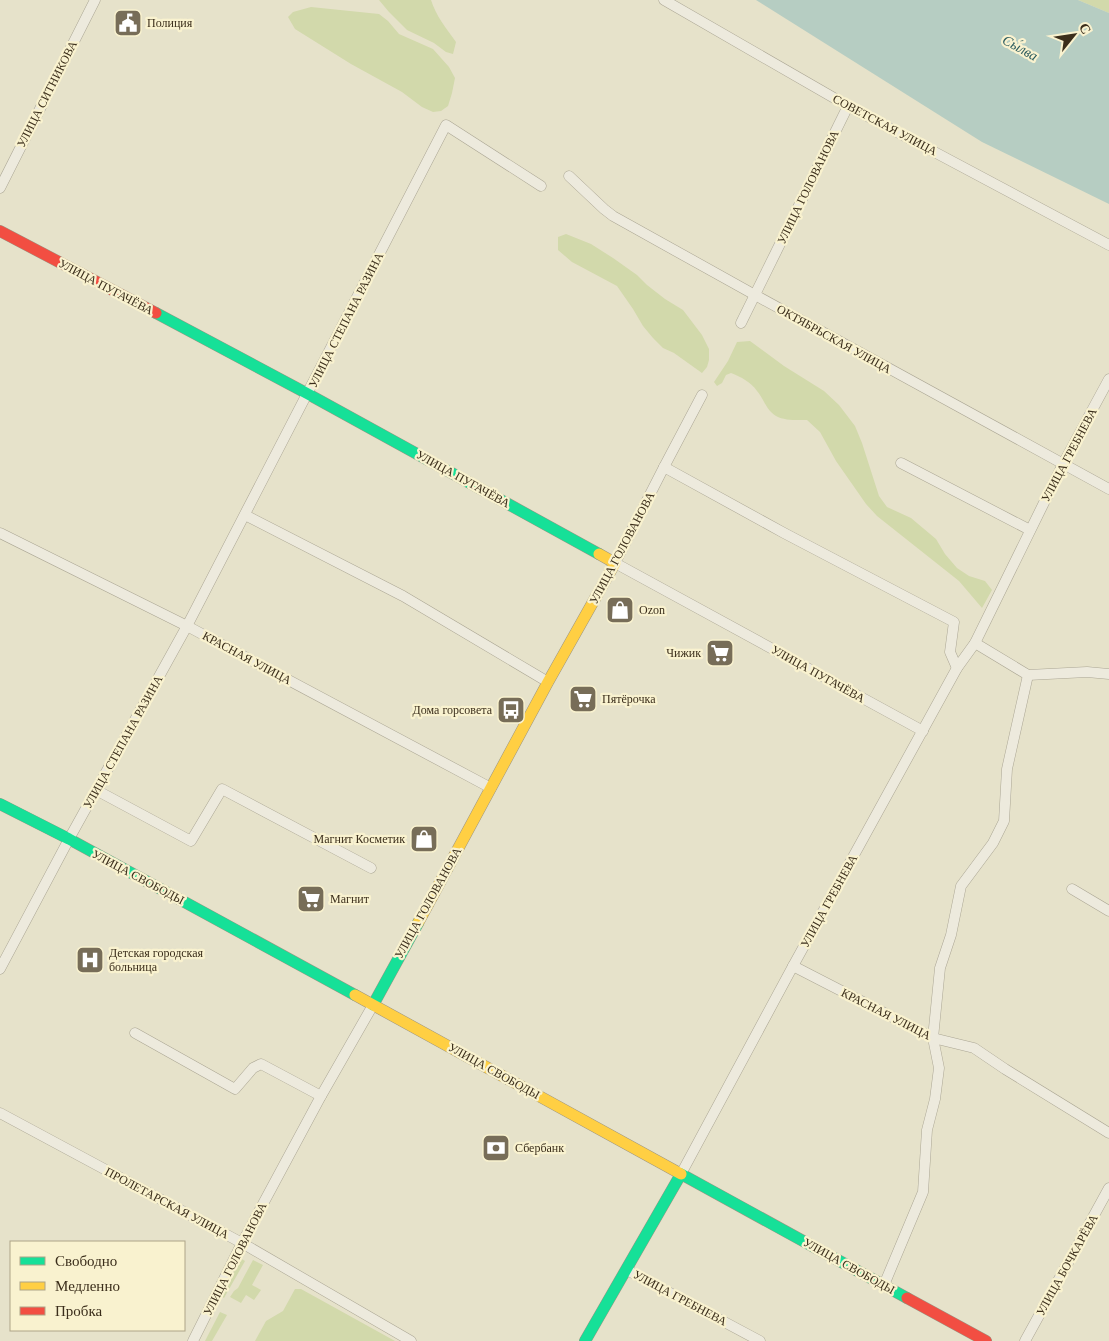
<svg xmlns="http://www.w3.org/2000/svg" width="1109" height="1341" viewBox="0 0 1109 1341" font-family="'Times New Roman',serif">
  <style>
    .green { fill: #d2d9ab }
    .water { fill: #b6cdc2 }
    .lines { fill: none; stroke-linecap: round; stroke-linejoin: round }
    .street-casing { stroke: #aba694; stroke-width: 11 }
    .fast-casing { stroke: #9b9584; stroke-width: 12 }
    .slow-casing { stroke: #9b9584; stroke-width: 12 }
    .jam-casing { stroke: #9b9584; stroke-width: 12 }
    .street { stroke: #edeadd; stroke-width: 10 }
    .fast { stroke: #16e098; stroke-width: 11 }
    .slow { stroke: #ffcf43; stroke-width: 11 }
    .jam { stroke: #f24e42; stroke-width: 11 }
    .labels { text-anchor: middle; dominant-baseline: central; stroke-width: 4.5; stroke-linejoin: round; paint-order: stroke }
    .poi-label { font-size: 12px; fill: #3b2e1b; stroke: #f9f2cf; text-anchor: start }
    .street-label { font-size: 12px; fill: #3b2e1b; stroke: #f9f2cf }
    .water-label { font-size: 14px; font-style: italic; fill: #28595c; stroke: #f9f2cf }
  </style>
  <rect width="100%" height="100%" fill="#e6e2ca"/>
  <g class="green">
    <path d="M379 0H431C436 16 446 28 456 42L453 54 446 52 434 43 407 30 389 12Z"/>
    <polygon points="1078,0 1109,0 1109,13"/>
    <polygon points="311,7 379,14 388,21 399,34 433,49 449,67 455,78 452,93 448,106 441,111 433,112 422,107 402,92 351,64 295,29 288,17 293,12"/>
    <polygon points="566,234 591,244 613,258 637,275 647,285 665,299 683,310 702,335 709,349 709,360 707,367 702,373 674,353 663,348 653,338 643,326 633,309 617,286 572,262 558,250 558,237"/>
    <path d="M750 341 784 366 824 391 839 405 855 426 862 443 879 496 887 507 911 518 936 539 945 554 957 568 969 576 985 581 992 590 982 608 959 581 877 516 866 504 836 461 820 432 807 420C798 420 785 421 776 416 766 410 764 399 757 391 751 382 741 377 731 373L726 375 722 383 717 386 714 382 728 361 737 342Z"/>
    <polygon points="240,1258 245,1261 224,1298 219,1295"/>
    <polygon points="253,1260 263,1265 252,1285 261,1290 254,1300 246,1295 241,1303 230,1297 234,1291 238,1288"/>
    <polygon points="295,1289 301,1289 395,1341 255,1341 266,1321 283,1311"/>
    <polygon points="220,1312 227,1315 212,1341 205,1341"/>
  </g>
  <polygon class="water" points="756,0 1078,0 1109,13 1109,204 982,142"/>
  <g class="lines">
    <defs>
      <g id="street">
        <polyline points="664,0 848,106 1109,245"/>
        <polyline points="569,176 604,209 613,216 755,295 1109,489"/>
        <polyline points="0,188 95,0"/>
        <polyline points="741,323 848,106"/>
        <polyline points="702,395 664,467 615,563 923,731"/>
        <polyline points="901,463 1030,530"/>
        <polyline points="664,467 784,533 954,622 950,652 957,668"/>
        <polyline points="245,515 403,596 548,682"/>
        <polyline points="0,533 187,626 491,788"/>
        <polyline points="975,643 1028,675 1087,672 1109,674"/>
        <polyline points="96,790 191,841 222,789 371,868"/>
        <polyline points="1072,889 1109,911"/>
        <polyline points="793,966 933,1038 974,1048 1005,1069 1109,1133"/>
        <polyline points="0,969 69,839 187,626 446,125 541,186"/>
        <polyline points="135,1033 235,1089 253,1068 261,1064 321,1096"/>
        <polyline points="0,1113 242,1243 411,1341"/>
        <polyline points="681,1174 793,966 957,668 975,643 1063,464 1109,379"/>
        <polyline points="627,1270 760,1341"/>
        <polyline points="884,1285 923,1192 927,1130 935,1099 939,1068 933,1038 940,968 951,935 961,886 993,843 1004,821 1007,769 1028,675"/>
        <polyline points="193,1341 242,1243 321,1096 373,1005"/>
        <polyline points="1025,1341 1109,1188"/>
      </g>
      <g id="fast">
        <polyline points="156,313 308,394 599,554"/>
        <polyline points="0,804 69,839 355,995"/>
        <polyline points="373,1005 418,923"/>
        <polyline points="681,1174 907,1298"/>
        <polyline points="585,1341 681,1174"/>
      </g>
      <g id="slow">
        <polyline points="418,923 548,682 615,563 599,554"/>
        <polyline points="355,995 681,1174"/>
      </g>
      <g id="jam">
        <polyline points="0,231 156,313"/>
        <polyline points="907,1298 986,1341"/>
      </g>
    </defs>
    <use href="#street" class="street-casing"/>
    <use href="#fast" class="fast-casing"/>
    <use href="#slow" class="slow-casing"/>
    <use href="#jam" class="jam-casing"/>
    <use href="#street" class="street"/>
    <use href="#fast" class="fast"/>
    <use href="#slow" class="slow"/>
    <use href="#jam" class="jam"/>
  </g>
  <defs>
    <symbol id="civic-square" viewBox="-11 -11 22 22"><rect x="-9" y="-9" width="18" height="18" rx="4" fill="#776d58" stroke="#f9f2cf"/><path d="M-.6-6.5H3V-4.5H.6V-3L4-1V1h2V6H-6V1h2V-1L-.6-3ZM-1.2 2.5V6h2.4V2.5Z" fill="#fff"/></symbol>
    <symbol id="shop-square" viewBox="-11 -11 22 22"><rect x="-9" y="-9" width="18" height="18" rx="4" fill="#776d58" stroke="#f9f2cf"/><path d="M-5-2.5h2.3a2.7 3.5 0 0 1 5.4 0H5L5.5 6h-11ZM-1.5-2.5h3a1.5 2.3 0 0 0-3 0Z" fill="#fff"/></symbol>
    <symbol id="supermarket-square" viewBox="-11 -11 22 22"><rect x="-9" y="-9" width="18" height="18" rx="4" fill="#776d58" stroke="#f9f2cf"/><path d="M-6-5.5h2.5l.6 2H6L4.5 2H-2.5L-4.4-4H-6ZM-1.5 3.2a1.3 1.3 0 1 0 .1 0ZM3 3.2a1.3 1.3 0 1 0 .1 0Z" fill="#fff"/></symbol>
    <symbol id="bus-square" viewBox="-11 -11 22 22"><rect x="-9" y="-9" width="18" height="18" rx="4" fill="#776d58" stroke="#f9f2cf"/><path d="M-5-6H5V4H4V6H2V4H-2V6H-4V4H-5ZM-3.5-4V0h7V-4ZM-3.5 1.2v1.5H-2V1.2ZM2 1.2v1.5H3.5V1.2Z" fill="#fff"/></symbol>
    <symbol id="hospital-square" viewBox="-11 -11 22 22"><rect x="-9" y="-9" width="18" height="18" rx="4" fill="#776d58" stroke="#f9f2cf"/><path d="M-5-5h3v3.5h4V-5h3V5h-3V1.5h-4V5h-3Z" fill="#fff"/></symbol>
    <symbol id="bank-square" viewBox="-11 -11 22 22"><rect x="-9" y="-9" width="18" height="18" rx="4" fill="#776d58" stroke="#f9f2cf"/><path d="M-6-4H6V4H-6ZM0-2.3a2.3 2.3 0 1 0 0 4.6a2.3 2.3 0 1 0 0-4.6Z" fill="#fff"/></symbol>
  </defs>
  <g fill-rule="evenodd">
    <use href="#civic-square" x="112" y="7" width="32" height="32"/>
    <use href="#shop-square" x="604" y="594" width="32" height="32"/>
    <use href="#supermarket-square" x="704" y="637" width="32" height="32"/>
    <use href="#supermarket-square" x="567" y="683" width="32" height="32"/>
    <use href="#bus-square" x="495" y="694" width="32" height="32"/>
    <use href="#shop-square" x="408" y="823" width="32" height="32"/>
    <use href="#supermarket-square" x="295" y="883" width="32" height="32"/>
    <use href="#hospital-square" x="74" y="944" width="32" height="32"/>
    <use href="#bank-square" x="480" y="1132" width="32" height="32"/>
  </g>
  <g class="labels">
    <g class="poi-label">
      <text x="147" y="23">Полиция</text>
      <text x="639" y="610">Ozon</text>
      <text x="701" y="653" text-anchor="end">Чижик</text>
      <text x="602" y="699">Пятёрочка</text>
      <text x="492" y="710" text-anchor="end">Дома горсовета</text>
      <text x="405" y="839" text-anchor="end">Магнит Косметик</text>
      <text x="330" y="899">Магнит</text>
      <text x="109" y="953">Детская городская<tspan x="109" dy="14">больница</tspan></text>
      <text x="515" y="1148">Сбербанк</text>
    </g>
    <g class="street-label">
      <text transform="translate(47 94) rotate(-63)">УЛИЦА СИТНИКОВА</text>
      <text transform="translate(885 125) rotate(28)">СОВЕТСКАЯ УЛИЦА</text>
      <text transform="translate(808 187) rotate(-64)">УЛИЦА ГОЛОВАНОВА</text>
      <text transform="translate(106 287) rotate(28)">УЛИЦА ПУГАЧЁВА</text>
      <text transform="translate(346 320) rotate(-63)">УЛИЦА СТЕПАНА РАЗИНА</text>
      <text transform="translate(834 339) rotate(29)">ОКТЯБРЬСКАЯ УЛИЦА</text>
      <text transform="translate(1069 455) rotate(-62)">УЛИЦА ГРЕБНЕВА</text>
      <text transform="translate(463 479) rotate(29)">УЛИЦА ПУГАЧЁВА</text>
      <text transform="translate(622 548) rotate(-62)">УЛИЦА ГОЛОВАНОВА</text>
      <text transform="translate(247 658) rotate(28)">КРАСНАЯ УЛИЦА</text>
      <text transform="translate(818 674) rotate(29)">УЛИЦА ПУГАЧЁВА</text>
      <text transform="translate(123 742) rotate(-61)">УЛИЦА СТЕПАНА РАЗИНА</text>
      <text transform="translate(138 877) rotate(28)">УЛИЦА СВОБОДЫ</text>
      <text transform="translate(829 901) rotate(-61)">УЛИЦА ГРЕБНЕВА</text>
      <text transform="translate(428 903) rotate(-61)">УЛИЦА ГОЛОВАНОВА</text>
      <text transform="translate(886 1014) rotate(27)">КРАСНАЯ УЛИЦА</text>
      <text transform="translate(494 1071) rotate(29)">УЛИЦА СВОБОДЫ</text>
      <text transform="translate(167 1203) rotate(28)">ПРОЛЕТАРСКАЯ УЛИЦА</text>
      <text transform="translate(235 1259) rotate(-63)">УЛИЦА ГОЛОВАНОВА</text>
      <text transform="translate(1067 1265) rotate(-61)">УЛИЦА БОЧКАРЁВА</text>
      <text transform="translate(849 1266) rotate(29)">УЛИЦА СВОБОДЫ</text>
      <text transform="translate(680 1298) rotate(28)">УЛИЦА ГРЕБНЕВА</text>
    </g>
    <g class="water-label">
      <text transform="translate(1020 48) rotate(29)">Сы́лва</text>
    </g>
  </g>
  <rect x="10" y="1241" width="175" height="90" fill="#f9f2cf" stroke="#ada487"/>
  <rect x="20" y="1257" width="25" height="8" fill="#16e098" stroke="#ada487"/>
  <text x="55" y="1266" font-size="15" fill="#3b2e1b">Свободно</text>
  <rect x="20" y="1282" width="25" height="8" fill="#ffcf43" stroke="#ada487"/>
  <text x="55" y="1291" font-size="15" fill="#3b2e1b">Медленно</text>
  <rect x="20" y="1307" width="25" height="8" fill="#f24e42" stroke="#ada487"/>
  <text x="55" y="1316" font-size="15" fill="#3b2e1b">Пробка</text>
  <g transform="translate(1074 35) rotate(60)" stroke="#f9f2cf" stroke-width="4" paint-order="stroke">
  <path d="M0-4L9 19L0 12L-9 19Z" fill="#3b2e1b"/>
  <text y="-8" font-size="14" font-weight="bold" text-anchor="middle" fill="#3b2e1b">С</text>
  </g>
</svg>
